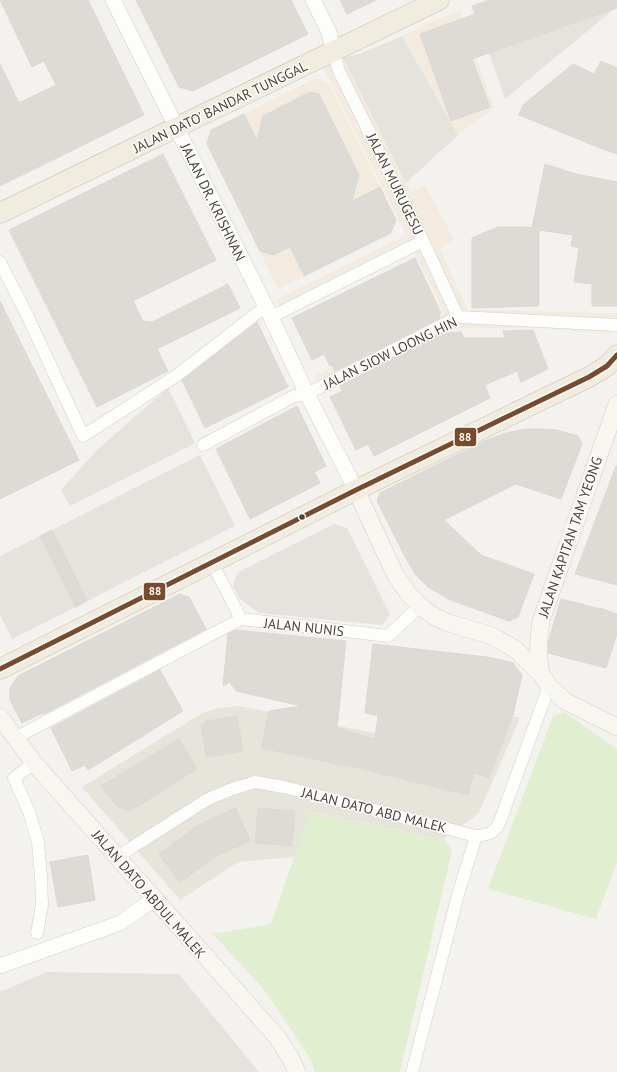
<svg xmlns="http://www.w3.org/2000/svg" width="617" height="1072" viewBox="0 0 617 1072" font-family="'PT Sans',sans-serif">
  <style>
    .residential { fill: #e7e4dc }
    .commercial { fill: #f3ebdf }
    .green { fill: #e1eecf }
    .parking { fill: #e6e3df }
    .building { fill: #dedbd6; stroke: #dcd9d4 }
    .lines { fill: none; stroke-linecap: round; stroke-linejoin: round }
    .minor-casing { stroke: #d2d0cb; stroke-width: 13 }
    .tertiary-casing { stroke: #d2d0cb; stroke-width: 16 }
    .secondary-casing { stroke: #d3cfc5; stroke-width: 18 }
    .trunk-casing { stroke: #ccbfa9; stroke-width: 21 }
    .minor { stroke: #fdfdfc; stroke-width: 12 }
    .tertiary { stroke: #fdfdfc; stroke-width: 15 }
    .secondary { stroke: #f7f6f1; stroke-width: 17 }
    .trunk { stroke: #f0ece0; stroke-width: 20 }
    .bus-1-casing { stroke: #fff; stroke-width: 8 }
    .bus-1 { stroke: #7a4b2a; stroke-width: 5 }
    .bus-dot { fill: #4b4439; stroke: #fff; stroke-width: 1.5 }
    .labels { text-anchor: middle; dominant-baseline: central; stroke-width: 3; stroke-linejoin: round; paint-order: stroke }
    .street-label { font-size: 14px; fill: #4b4439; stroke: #fff }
    .line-badge { stroke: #fff; stroke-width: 1.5 }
    .badge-label { font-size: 11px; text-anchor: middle; font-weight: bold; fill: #fff }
  </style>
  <rect width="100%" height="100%" fill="#f4f2ee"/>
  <polygon class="residential" points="239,706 434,745 482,709 520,718 479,813 444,839 311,812 295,857 238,862 180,900 82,787 202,713 218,708"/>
  <g class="commercial">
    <polygon points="460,11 494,108 458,135 402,36 432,21"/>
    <polygon points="343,58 411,192 425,185 454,239 440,248 468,310 617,313 617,318 612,334 537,328 451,328 321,393 314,376 444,313 415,252 286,316 277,299 406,235 323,67"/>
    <polygon points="316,78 329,83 396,220 391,233 278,289 207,144 211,130"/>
  </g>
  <g class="green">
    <polygon points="564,712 617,749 617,862 596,919 488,889 553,716"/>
    <polygon points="310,812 444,839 452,851 400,1072 315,1072 310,1058 266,992 211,932 218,933 271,924"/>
  </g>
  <g class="parking">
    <polygon points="613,10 505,99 489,53"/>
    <polygon points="402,36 458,135 406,183 343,58 362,53"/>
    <polygon points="168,388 195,443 70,506 61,490 99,448"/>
    <polygon points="200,455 235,526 87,601 52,530"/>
    <polygon points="334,524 347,528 390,615 382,625 259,613 240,599 233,586 237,573"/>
    <polygon points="40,536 76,607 12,639 0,615 0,556"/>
    <polygon points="47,972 179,974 259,1072 0,1072 0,992"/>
  </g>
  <g class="building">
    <polygon points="0,0 88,0 144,115 0,186 0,64 19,103 56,85 44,61 32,67"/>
    <polygon points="136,0 291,0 308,34 193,91 179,87"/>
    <polygon points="340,0 376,0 347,14"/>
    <polygon points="490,0 617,0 617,8 472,59 490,107 451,121 420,34 475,14 472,6"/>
    <polygon points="601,61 617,68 617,154 605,150 519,115 523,105 573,64 594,74"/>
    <polygon points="310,92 319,94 359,175 352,201 380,187 396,220 391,233 304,276 290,247 273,255 260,251 207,144 211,130 244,114 257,140 263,116"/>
    <polygon points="163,154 216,260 133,301 143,321 152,322 228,284 240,308 157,349 168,371 97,407 9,230"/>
    <polygon points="545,164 576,174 617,182 617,306 592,306 592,284 574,282 579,248 571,246 573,235 539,230 539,306 472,308 472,238 498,227 525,227 532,228"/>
    <polygon points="415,258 441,313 439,314 440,318 335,371 332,365 330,366 324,354 312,360 292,318"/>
    <polygon points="0,301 79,460 0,499"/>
    <polygon points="257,322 288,387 205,428 182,380"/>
    <polygon points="533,330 548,369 521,382 517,371 485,385 490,398 374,456 368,444 356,450 330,397 342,391 340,386 446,331 447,333 461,332 464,338 505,338 503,331"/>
    <polygon points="297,406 326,466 314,472 320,483 250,519 216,449"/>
    <polygon points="525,429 540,429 557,430 578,436 582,444 561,499 516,484 444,520 481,555 534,574 518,617 509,621 448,599 428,587 416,575 405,557 377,501 380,493 484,441 506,433"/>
    <polygon points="616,466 617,466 617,585 575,574"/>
    <polygon points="52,530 87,601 76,607 40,536"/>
    <polygon points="180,594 189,597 206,629 44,714 43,713 22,723 10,700 10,688 18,676"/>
    <polygon points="561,599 600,609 600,608 617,614 617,634 606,668 548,653 549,639"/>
    <polygon points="236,630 346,641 337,728 375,739 378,716 365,713 373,644 487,657 514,663 514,665 522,675 513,715 489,778 474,773 468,795 346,765 346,766 262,748 269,711 302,706 236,691 230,682 223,686 228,634"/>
    <polygon points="160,670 183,711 88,770 85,765 72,771 51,728"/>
    <polygon points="237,716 243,751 207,757 201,725 207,721"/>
    <polygon points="179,739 197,769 130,811 118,807 101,786"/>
    <polygon points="236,808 250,841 218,855 180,882 159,854 200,824"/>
    <polygon points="258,808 295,811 292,846 255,843"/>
    <polygon points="88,855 95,900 58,907 50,862"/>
  </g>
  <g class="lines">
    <defs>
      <g id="minor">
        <polyline points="333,51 339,71 423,241 458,317"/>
        <polyline points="0,262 27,315 83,436 176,376 265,307"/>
        <polyline points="271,317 423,241"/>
        <polyline points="203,445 294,396 307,394 458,317 617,325"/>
        <polyline points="212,563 241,619 388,636 420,606"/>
        <polyline points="15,738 241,619"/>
        <polyline points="34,763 14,778 29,812 38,842 41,877 42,905 37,933"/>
        <path d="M117 857 208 799 232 789 255 782 284 787 476 836C487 835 493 834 499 824L549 686"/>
        <polyline points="412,1072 458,895 476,836"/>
      </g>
      <g id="tertiary">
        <polyline points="113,0 271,317 307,394 356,490"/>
        <polyline points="313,0 329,32 333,51"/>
        <polyline points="0,966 120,923 154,899"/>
      </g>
      <g id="secondary">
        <polyline points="356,490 395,574 408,593 420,606 435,617 449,623 492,636 515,649 541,674 549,686 565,701 617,727"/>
        <path d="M541 674C537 655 538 639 541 621L617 404"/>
        <polyline points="0,717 34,763 277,1037 290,1057 297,1072"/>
      </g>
      <g id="trunk">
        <polyline points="0,213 439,0"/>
        <polyline points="0,669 356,490 589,377 607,366 617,355"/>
      </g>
    </defs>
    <use href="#minor" class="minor-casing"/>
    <use href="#tertiary" class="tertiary-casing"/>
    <use href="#secondary" class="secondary-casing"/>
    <use href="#trunk" class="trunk-casing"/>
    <use href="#minor" class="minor"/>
    <use href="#tertiary" class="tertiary"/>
    <use href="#secondary" class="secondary"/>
    <use href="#trunk" class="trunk"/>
    <defs>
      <polyline id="bus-1" points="0,669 356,490 589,377 607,366 617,355"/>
    </defs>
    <use href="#bus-1" class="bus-1-casing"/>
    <use href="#bus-1" class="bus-1"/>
  </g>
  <circle class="bus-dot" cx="302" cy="517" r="3.5"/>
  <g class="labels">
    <g class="street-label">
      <text transform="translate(220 107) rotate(-26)">JALAN DATO' BANDAR TUNGGAL</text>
      <text transform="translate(395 184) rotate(64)">JALAN MURUGESU</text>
      <text transform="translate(213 202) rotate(64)">JALAN DR. KRISHNAN</text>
      <text transform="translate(390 353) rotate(-26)">JALAN SIOW LOONG HIN</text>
      <text transform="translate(570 537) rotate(-71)">JALAN KAPITAN TAM YEONG</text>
      <text transform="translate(304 627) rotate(6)">JALAN NUNIS</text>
      <text transform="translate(374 810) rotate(14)">JALAN DATO ABD MALEK</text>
      <text transform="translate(149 894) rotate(49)">JALAN DATO ABDUL MALEK</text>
    </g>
  </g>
  <g class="line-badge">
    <rect x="454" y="427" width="23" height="20" rx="4" fill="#7a4b2a"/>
    <rect x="143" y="582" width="23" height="19" rx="4" fill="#7a4b2a"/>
  </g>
  <g class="badge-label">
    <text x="465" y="441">88</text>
    <text x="155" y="595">88</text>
  </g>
</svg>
